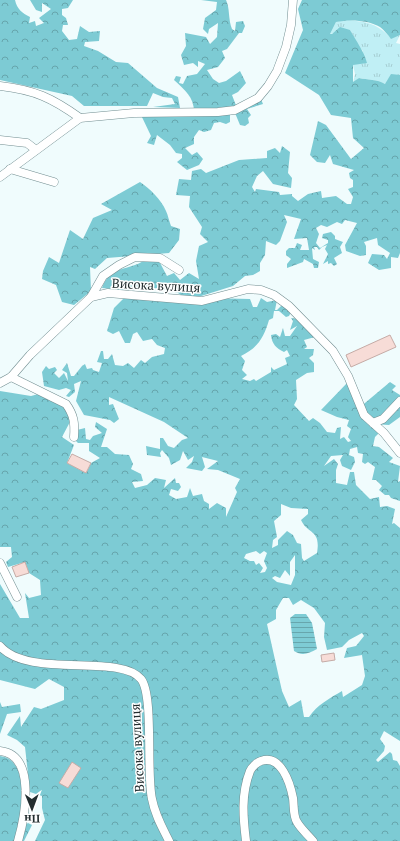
<svg xmlns="http://www.w3.org/2000/svg" width="400" height="841" viewBox="0 0 400 841" font-family="'PT Serif',serif">
  <style>
    .grass { fill: url(#grass-tufts) }
    .forest { fill: url(#forest-crowns); fill-rule: evenodd }
    .water { fill: url(#water-rules) }
    .building { fill: #f7dcd7; stroke: #c5aba6 }
    .lines { fill: none; stroke-linecap: round; stroke-linejoin: round }
    .minor-casing { stroke: #728e91; stroke-width: 9 }
    .minor { stroke: #fff; stroke-width: 8 }
    .labels { text-anchor: middle; dominant-baseline: central; stroke-width: 3; stroke-linejoin: round; paint-order: stroke }
    .street-label { font-size: 13px; fill: #222d2f; stroke: #fff }
  </style>
  <defs>
    <pattern id="grass-tufts" width="24" height="20" patternUnits="userSpaceOnUse"><rect width="24" height="20" fill="#c0eff5"/><path d="M3 7l-1-3M5 7V3M7 7l1-3M15 17l-1-3M17 17v-4M19 17l1-3" fill="none" stroke="#a5cdd2"/></pattern>
    <pattern id="forest-crowns" width="20" height="18" patternUnits="userSpaceOnUse"><rect width="20" height="18" fill="#7dcbd4"/><path d="M2 6a3 3 0 1 1 6 0M12 15a3 3 0 1 1 6 0" fill="none" stroke="#66a5ac"/></pattern>
    <pattern id="water-rules" width="6" height="5" patternUnits="userSpaceOnUse"><rect width="6" height="5" fill="#7eccd5"/><path d="M0 2.5h6" fill="none" stroke="#67a6ad"/></pattern>
  </defs>
  <rect width="100%" height="100%" fill="#f0fcfd"/>
  <path class="grass" d="M345 20C367 22 375 22 391 38L400 35 396 43 400 44V75L385 84C378 79 367 80 359 78L353 83 355 74 353 65 363 51 358 46 350 30 330 34 336 22Z"/>
  <g class="forest">
    <path d="M0 0H15C17 9 22 13 30 17L29 23 35 21 36 26 44 23 39 18 51 9 42 3V12L36 10 30 0H73L68 8 62 9V15L66 18 68 25H63L62 31 69 40 77 39 80 26 89 32 100 31 99 41 85 42 84 46 98 51 116 62 128 63 157 88 178 97 180 108 153 107 175 104 172 98 163 97 153 93 147 106H84L72 96 0 80Z"/>
    <path d="M201 0H226C230 8 228 19 232 29L235 31 236 22 243 21 245 26 242 33H239L227 49 222 51 225 58 218 67 207 70 213 79 219 83 226 81 240 71 246 83 238 92 232 95 237 108 260 97 263 104 247 109 251 115 248 118 249 123 245 126 240 125 235 113 230 115V122L226 124 220 122 214 123 211 130 204 132 199 130 194 137V144L185 148 192 155 197 152 203 159 199 165 187 170 177 162 182 158V154L176 153 170 145 157 135 154 145 147 143 151 136 141 115 194 114C195 98 185 90 174 80L176 76 181 77 179 83 183 84 187 76 197 74 205 64 198 61V67L193 63 184 65 181 55 186 46 185 33 206 37 210 44 217 37 218 23 209 29 208 34 203 29 205 18 216 10 217 2Z"/>
    <path d="M302 0H400V35L391 39C388 35 384 30 380 27 369 20 349 19 336 22L330 34H332L340 27 350 30C356 41 364 51 367 63L353 65V82L359 78C367 80 378 79 385 84L391 74 400 75V253L398 258 391 257V268L379 270 368 263 372 254 384 255 387 259 390 253 378 245 377 238 364 242 366 246V255L360 256 346 251 345 245 357 223 345 220 342 224 337 222 327 227 321 225 316 228 319 234 316 243 320 248 328 243V240L322 238 323 234 331 232 335 236V239L343 242 340 247 342 253 334 258 337 264 334 266 331 263 328 264V261L323 264 328 254 325 249 327 245 322 247 319 250 317 247H314L315 250 312 248 313 259 319 262 318 268H314L313 264 304 259 303 262 287 268V264L291 259 286 255V251L289 248H295L297 243 302 245 300 250H309L307 238 294 239 301 219 284 215 287 222 280 241 276 245 266 241 265 255 260 263V271L253 275 245 276 233 286 198 297H184L178 293 160 288 121 290 102 288C110 265 129 271 145 260L159 261 167 276 174 273 180 280 189 273 199 279 196 261 199 246 208 242 200 234 202 227 189 207 190 196 176 195 179 179 191 180 192 171 201 169 206 173 239 160 267 158V151L275 148 280 153 282 146 290 152 288 173 292 178 291 188 273 184 263 171 257 176 252 187 255 192 256 189 279 192 280 195 292 194V196L298 201 308 194 321 191 322 198 336 196 347 204H351L353 197 348 189 353 187V180L350 178 349 173 354 170 333 164 330 155 325 163 317 162 310 155 318 121 326 125 351 159 364 148 353 138 351 118 331 115 319 95 285 73 303 30 298 9Z"/>
    <path d="M140 182C150 189 161 199 166 211 168 215 169 221 171 226L180 229 179 240 169 253 107 258 95 269 90 267 91 291 74 305 62 302 56 285 42 279 43 271 49 257 59 263 70 230 83 239 93 218 112 210 101 204Z"/>
    <path d="M126 296 250 299 253 307H257L261 298 267 302 277 300 275 310H277L282 305 291 312 289 316 286 317 279 311H274L273 318 269 320C264 337 258 348 241 356L245 361 242 370 247 375 242 379 250 381 254 379 256 381 271 372V367L274 370 287 364 285 358 290 356 287 350 284 352C276 348 272 344 271 335L276 334 280 337 283 328 285 336H290L297 326 290 330 293 321 291 318 298 319 315 337 304 340 307 347 304 349H314L313 355 309 358 314 363V372L307 373 296 380 297 399 294 405 309 421 313 418 320 423 327 432 335 433 337 428 341 427 340 439 344 437 348 442 351 441 348 437 351 429 347 426 349 420 337 417 321 410 348 382 359 408 390 382 396 386 392 390 400 395V417L389 425 373 424 379 433 375 437 373 446 379 447 393 458 389 462 400 466 398 482 400 481V501L391 498 389 495H385L379 490 382 486 376 480H372L375 467 368 462 365 464 362 462 363 454 358 453 357 447 350 449 349 455 354 457 355 462 351 470 342 466 340 460 343 455 331 456 324 466 334 459 338 464 336 470V483L347 485 350 472H354L356 485 370 499 379 497 380 507 387 506 395 509 392 524 394 523 400 528V741L384 731 380 739 385 746 384 751 376 760 378 762 390 752 392 754 393 760 397 761 400 766V841H35L45 820 42 808V796L30 792 25 747 17 740 7 735 20 716 21 727 34 707 41 709 64 700V687L49 679 35 689 0 680V584L20 618H29L25 593 29 598 41 595 40 580 29 573 25 562 8 567 6 562 12 557 11 547H0V391L31 396 42 393 67 409 71 420 62 437 74 445 67 463 86 473 91 463 100 458 89 451V443H78L75 440 77 430 85 428 86 439 90 440 93 436 102 433 95 427 96 422 107 429 101 447H107L115 454 129 455 133 464 131 469 141 474 143 481 132 482 135 488 147 485 155 478 166 480 164 488 175 478 176 483H179L181 487 178 491 171 489 169 495 176 499 187 497 190 488 193 496 202 494 204 501 209 504V509L217 503 226 508V517L237 492 235 488 240 479 218 470 207 469 218 461 202 457 205 467 202 471 186 468 192 462 194 456 188 460 183 451 180 460 171 465 169 458 162 450 160 453 161 457 147 455 146 446 160 449V438H163L168 446 174 448 182 440 188 438 164 422 109 397V405L113 404 119 419 114 423 110 420 84 415 76 401 81 381 74 384 75 392 69 397 66 396 71 390 66 388 59 390 44 386 42 372 46 366 49 369 55 367 57 370 54 373 59 378 64 373 68 381 67 373 62 370 67 363 71 376H74L82 366 85 364 87 369 92 368 93 370 99 372 102 363 97 362 101 351H103L104 359H108L112 354 115 365 123 366 128 363 134 368 141 360 145 363 152 357 164 354 165 348 157 345 152 339 143 341 137 332 133 334 130 343H125L119 331 113 334 107 331 114 308ZM281 504 291 508 308 509V514L301 520C308 535 321 529 317 553L304 561 302 558 301 544 297 543 293 535 287 531 278 540V545L272 548 273 540 277 537 274 521 281 515ZM256 551 260 554 264 551 267 553 264 561 267 568 265 572 260 573 263 568 259 563 256 565 254 561H250L244 558 246 554ZM295 555V575L291 585 277 582 272 578 275 576 280 578 285 570 290 576V562ZM283 598H289L293 605 301 600 314 608 325 623 324 637 327 650 342 647 349 640 362 633 364 636 356 646 347 648 344 658 362 655 365 676 362 685 343 697 342 691C330 698 317 705 309 717H304L301 700 289 707 282 691 267 624 276 619V610Z"/>
    <polygon points="0,702 2,707 20,704 21,712 7,714 0,734"/>
    <path d="M0 756C24 759 22 791 24 809L30 814V819H23L19 829 28 823 32 825 24 841H0Z"/>
  </g>
  <path class="water" d="M295 614H306L312 623 317 649C308 654 302 656 294 651L290 618Z"/>
  <g class="building">
    <polygon points="390,335 396,347 351,367 346,355"/>
    <polygon points="72,454 91,463 86,473 67,463"/>
    <polygon points="25,562 29,573 16,577 12,567"/>
    <polygon points="334,653 335,660 322,662 321,655"/>
    <polygon points="72,762 81,768 68,788 59,783"/>
  </g>
  <g class="lines">
    <defs>
      <g id="minor">
        <path d="M0 86C35 90 52 98 80 118"/>
        <polyline points="0,140 27,143 36,150"/>
        <polyline points="10,169 54,182"/>
        <polyline points="0,177 80,118 134,113 218,112 235,110 258,98 268,86 277,71 286,47 291,25 293,0"/>
        <polyline points="91,297 103,276 119,265 135,257 160,258 179,270"/>
        <path d="M11 377 66 404C74 415 75 423 74 437"/>
        <polyline points="0,383 11,377 30,355 91,297 108,293 202,301 248,289 261,290 274,295 289,306 333,351 348,376 364,415 384,433 400,453"/>
        <polyline points="373,423 383,419 400,401"/>
        <polyline points="0,563 17,597"/>
        <path d="M0 646C28 679 120 653 141 679 154 695 146 773 152 799 155 815 162 827 169 841"/>
        <path d="M0 751C37 755 25 817 18 841"/>
        <path d="M246 841C243 817 241 794 250 771 252 767 257 762 261 761 281 754 290 783 293 798 294 805 293 816 297 822 301 829 308 835 313 841"/>
      </g>
    </defs>
    <use href="#minor" class="minor-casing"/>
    <use href="#minor" class="minor"/>
  </g>
  <g class="labels">
    <g class="street-label">
      <text transform="translate(156 285) rotate(3)">Висока вулиця</text>
      <text transform="translate(137 748) rotate(-93)">Висока вулиця</text>
    </g>
  </g>
  <g transform="translate(32 809) rotate(179)" stroke="#ffffff" stroke-width="3" paint-order="stroke">
  <path d="M0-3L7 15L0 10L-7 15Z" fill="#222d2f"/>
  <text y="-6" font-size="11" font-weight="bold" text-anchor="middle" fill="#222d2f">Пн</text>
  </g>
</svg>
